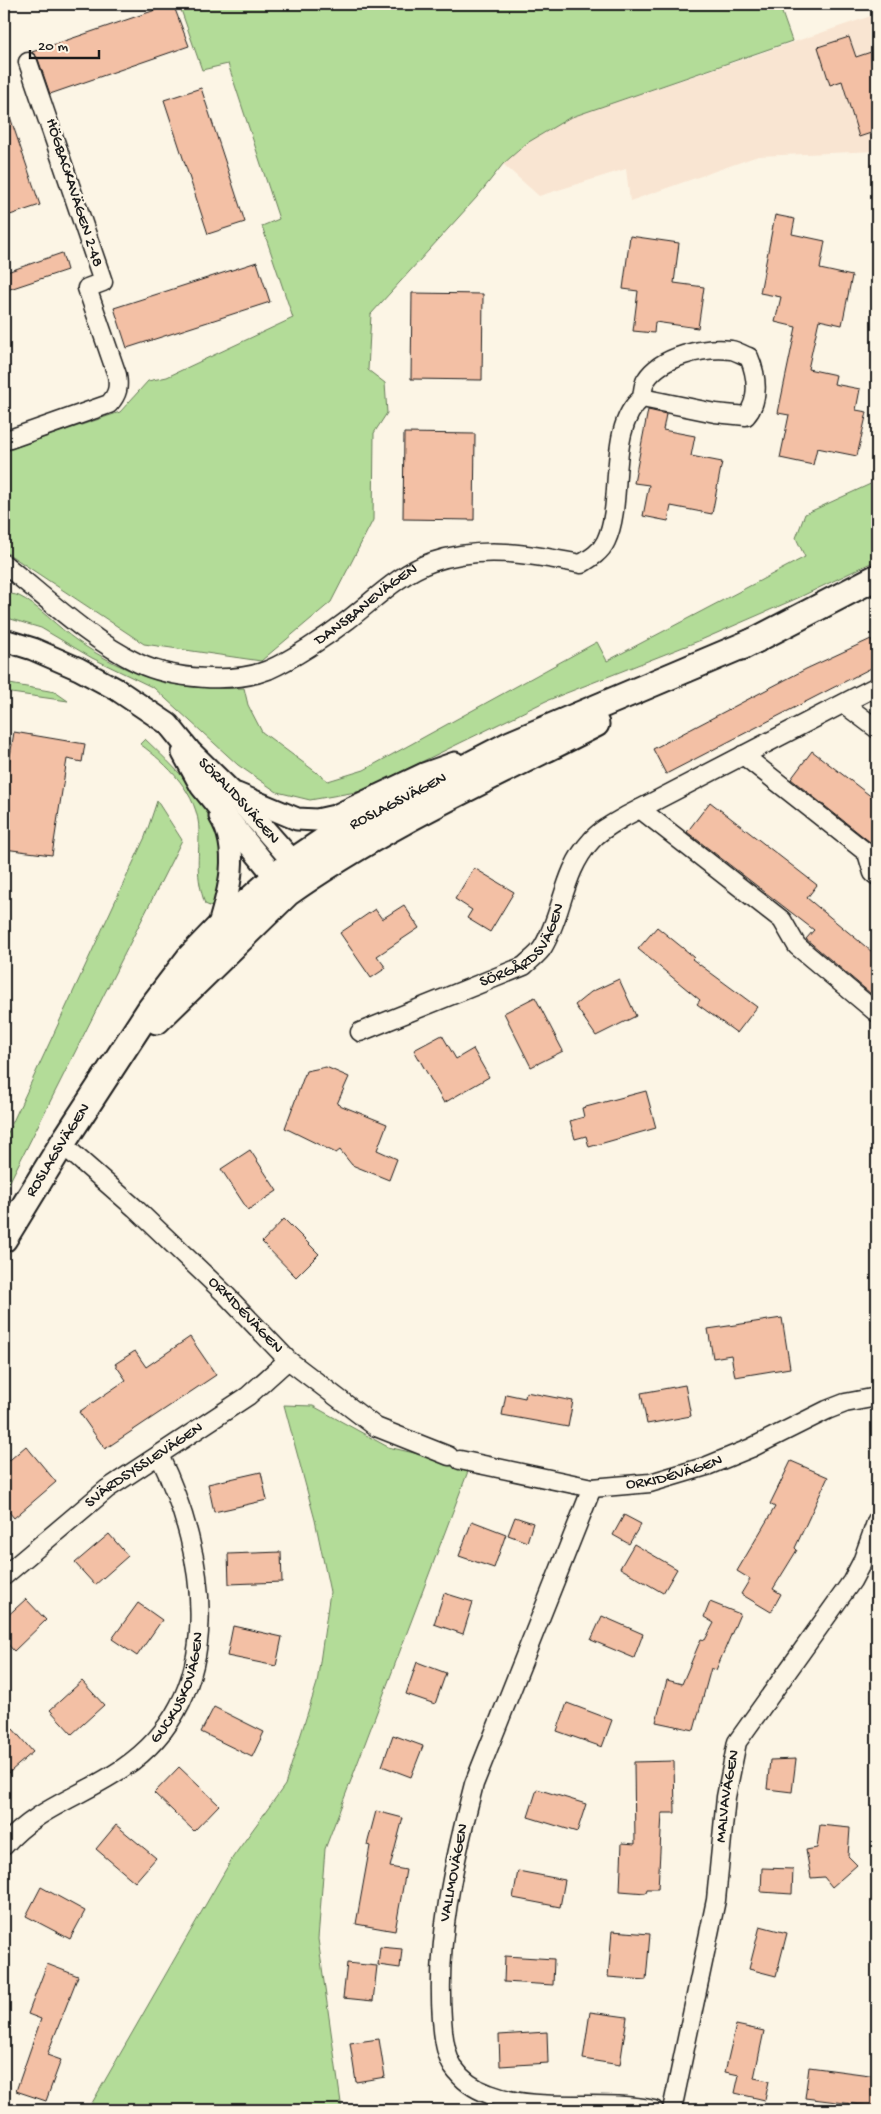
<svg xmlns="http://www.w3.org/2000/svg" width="881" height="2114" viewBox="0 0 881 2114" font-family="'Gochi Hand',sans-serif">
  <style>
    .built { fill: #f9e5d2 }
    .green { fill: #b3dc98; stroke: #687c5a }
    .building { fill: #f3c0a5; stroke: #1c1c1c }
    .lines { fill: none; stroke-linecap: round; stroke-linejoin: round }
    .minor-casing { stroke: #1c1c1c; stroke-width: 21 }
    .tertiary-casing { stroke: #1c1c1c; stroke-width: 25 }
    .secondary-casing { stroke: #1c1c1c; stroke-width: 29 }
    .minor { stroke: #fcf5e5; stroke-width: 18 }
    .tertiary { stroke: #fcf5e5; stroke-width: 21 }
    .secondary { stroke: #fcf5e5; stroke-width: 25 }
    .labels { text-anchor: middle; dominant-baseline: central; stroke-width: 5; stroke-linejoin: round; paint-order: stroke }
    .street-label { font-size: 16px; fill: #1c1c1c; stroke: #fcf5e5 }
  </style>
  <rect width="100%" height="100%" fill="#fcf5e5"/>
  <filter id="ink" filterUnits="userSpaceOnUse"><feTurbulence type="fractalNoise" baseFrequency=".02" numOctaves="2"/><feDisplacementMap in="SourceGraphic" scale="10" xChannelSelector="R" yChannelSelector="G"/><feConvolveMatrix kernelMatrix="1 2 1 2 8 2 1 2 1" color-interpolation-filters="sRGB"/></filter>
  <g filter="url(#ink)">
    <polygon class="built" points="877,14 877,151 758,156 630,201 626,169 539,196 503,164 527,143 569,118"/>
    <g class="green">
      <polygon points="179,4 779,4 792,41 569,118 527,143 503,164 477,197 371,314 368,370 385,383 387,413 374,433 373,520 331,602 261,661 144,644 4,551 4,451 120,412 148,381 167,377 293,318 262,226 279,219 228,64 202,70"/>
      <path d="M877 481V560L800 597 701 640 546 701 362 791 310 800 277 792 238 765 154 688 92 658 41 628 4 617V593C8 594 15 594 19 596 35 603 60 629 76 640 130 678 179 691 244 688L248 705 262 732 328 781 364 770 597 642 607 661 805 557 796 538 805 514Z"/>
      <polygon points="4,683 55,692 68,701 4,692"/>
      <path d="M145 739C171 764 217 807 222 843 225 865 219 888 212 907L205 904C195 874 199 861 199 831 199 794 167 764 140 744Z"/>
      <polygon points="157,801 182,840 4,1193 4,1141 145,837"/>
      <polygon points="284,1405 313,1406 388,1447 470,1466 325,1849 318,1939 342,2110 88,2110 233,1857 285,1785 317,1683 330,1592 315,1520"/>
    </g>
    <g class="building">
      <polygon points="173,4 189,46 50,94 38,59 32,52"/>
      <polygon points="849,37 856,57 877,50 877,131 859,137 842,81 830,85 818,47"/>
      <polygon points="201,88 245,222 208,234 164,100"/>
      <polygon points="7,108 40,205 4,217 4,109"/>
      <polygon points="775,215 795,219 792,234 825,241 820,269 852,276 842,325 819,320 808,369 836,375 834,384 860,389 856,410 867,412 857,456 817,448 813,465 780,458 789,415 778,413 796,327 775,322 781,297 760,293"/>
      <polygon points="630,236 679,243 674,283 704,287 698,328 655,322 654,333 633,331 638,291 623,289"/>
      <polygon points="62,253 67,270 4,291 4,273"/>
      <polygon points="257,262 270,302 127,348 114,308"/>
      <polygon points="412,293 483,294 482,380 411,379"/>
      <polygon points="648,410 666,414 663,430 695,436 691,456 722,462 712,514 671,506 668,521 643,516 649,485 634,483"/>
      <polygon points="404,433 475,434 474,520 403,519"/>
      <polygon points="871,639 877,653 877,665 666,774 653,749 806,669"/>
      <polygon points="14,732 85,744 82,762 67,759 52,855 4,849 4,794"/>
      <polygon points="812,751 877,801 877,832 870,842 791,779"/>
      <polygon points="710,802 817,885 807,898 877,956 877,999 806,939 814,930 687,832"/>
      <polygon points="474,868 514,892 490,932 467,918 472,910 455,899"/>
      <polygon points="404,905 419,928 377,956 386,968 371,978 340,933 375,909 382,919"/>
      <polygon points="657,927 694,957 692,959 757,1007 737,1033 697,1004 700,1000 638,949"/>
      <polygon points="619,979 636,1016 596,1036 575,1005 591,992"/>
      <polygon points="535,997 563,1051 531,1067 504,1013"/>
      <polygon points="442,1035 456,1059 473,1049 489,1077 444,1103 414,1050"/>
      <polygon points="326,1067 349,1077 337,1104 387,1124 377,1150 397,1159 389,1180 352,1165 340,1150 336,1153 285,1128 306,1071"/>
      <polygon points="646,1091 656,1128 589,1147 586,1136 575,1139 570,1121 584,1117 582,1108"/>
      <polygon points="250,1150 277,1191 248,1210 221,1169"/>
      <polygon points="284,1219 319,1254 296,1277 262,1242"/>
      <polygon points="782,1318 790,1368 735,1377 731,1355 713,1358 708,1329"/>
      <polygon points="190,1337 216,1375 105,1449 79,1412 126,1380 115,1364 135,1351 146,1367"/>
      <polygon points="685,1385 691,1416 647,1424 641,1393"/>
      <polygon points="526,1392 573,1401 568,1427 502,1415 506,1394 525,1398"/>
      <polygon points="26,1446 56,1482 14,1518 4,1506 4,1465"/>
      <polygon points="791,1461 828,1477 795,1548 797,1550 773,1589 781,1594 771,1612 741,1594 750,1579 737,1571 775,1507 770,1504"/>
      <polygon points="261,1472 267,1500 214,1512 208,1484"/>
      <polygon points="624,1515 641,1524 629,1544 613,1535"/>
      <polygon points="515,1517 533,1523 527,1542 508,1535"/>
      <polygon points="472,1521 506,1534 494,1568 459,1556"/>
      <polygon points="109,1534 128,1556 95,1585 75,1563"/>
      <polygon points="634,1544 677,1569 663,1593 620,1568"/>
      <polygon points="281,1552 282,1582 229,1584 228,1554"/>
      <polygon points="444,1593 473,1602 463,1634 434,1624"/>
      <polygon points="26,1599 46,1620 14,1651 4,1640 4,1619"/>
      <polygon points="710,1602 740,1614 716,1670 711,1668 694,1730 656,1722 667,1680 682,1684 701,1639 705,1640 714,1623 704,1617"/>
      <polygon points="138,1603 162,1620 137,1656 112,1639"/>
      <polygon points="602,1616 643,1634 634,1658 591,1640"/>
      <polygon points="233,1626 282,1637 276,1666 227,1656"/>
      <polygon points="417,1662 446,1673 435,1704 406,1694"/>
      <polygon points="82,1681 104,1705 72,1734 50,1710"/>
      <polygon points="567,1703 612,1720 602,1747 557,1731"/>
      <polygon points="214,1707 264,1732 252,1757 201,1732"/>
      <polygon points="13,1729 33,1752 4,1777 4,1737"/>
      <polygon points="393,1735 423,1746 411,1777 382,1766"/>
      <polygon points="796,1759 792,1792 767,1789 770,1760"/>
      <polygon points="674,1761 675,1813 662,1813 658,1889 647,1889 646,1893 620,1891 622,1843 635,1844 634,1762"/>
      <polygon points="179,1767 219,1805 194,1831 154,1793"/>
      <polygon points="537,1789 586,1804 577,1832 528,1817"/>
      <polygon points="376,1811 403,1818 390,1867 406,1870 395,1931 356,1924 370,1846 367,1845"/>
      <polygon points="116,1825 156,1858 135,1882 96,1849"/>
      <polygon points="820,1825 850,1828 848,1856 857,1865 832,1887 824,1877 811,1878 806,1850 817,1848"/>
      <polygon points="762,1868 793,1869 792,1894 761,1892"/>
      <polygon points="518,1871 565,1880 560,1907 513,1898"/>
      <polygon points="41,1887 85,1911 70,1939 26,1916"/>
      <polygon points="760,1926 787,1933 776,1976 749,1969"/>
      <polygon points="612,1931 650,1934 646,1980 608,1977"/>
      <polygon points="380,1947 402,1949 400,1968 378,1965"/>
      <polygon points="505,1956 554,1959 553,1985 504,1982"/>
      <polygon points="347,1963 377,1966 373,2001 343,1998"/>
      <polygon points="47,1964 78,1976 47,2055 61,2060 46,2101 16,2091 41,2019 28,2014"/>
      <polygon points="590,2012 627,2017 620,2065 583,2059"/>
      <polygon points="736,2025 764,2031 754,2078 769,2081 765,2100 735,2093 739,2075 725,2072"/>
      <polygon points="547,2032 548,2063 500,2066 499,2035"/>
      <polygon points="379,2039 385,2077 356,2082 350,2043"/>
      <polygon points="809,2067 877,2076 877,2107 805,2098"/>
    </g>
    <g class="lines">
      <defs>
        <g id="minor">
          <path d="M4 441 109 404C118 394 119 387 117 375L87 288 103 282 28 62"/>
          <path id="s1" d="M4 564C45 597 90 640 138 663 171 679 233 684 268 670 293 659 326 637 348 620 374 600 400 573 432 562 482 545 530 554 581 564 591 558 601 552 606 541 625 501 606 427 642 398L715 413 746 416C760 400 757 376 749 357 743 355 737 351 731 350 704 347 661 356 646 380 643 384 643 393 642 398"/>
          <polyline points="844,704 877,729"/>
          <polyline points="743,755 867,853 873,873 877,876"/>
          <polyline points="640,809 782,920 797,946 877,1013"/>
          <path id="s2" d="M360 1032 524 966C530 960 539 954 543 947 563 914 563 871 591 841 600 830 614 823 626 816L877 686"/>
          <path id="s3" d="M62 1144 135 1208 225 1294 288 1360 376 1427 449 1456"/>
          <path id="s4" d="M460 1460 592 1488 650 1483 707 1466 751 1448 827 1410 845 1403 877 1397"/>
          <path d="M592 1488 474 1784C454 1861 436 1940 442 2019 443 2035 445 2054 453 2067 462 2080 474 2089 489 2094 541 2114 600 2098 654 2110"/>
          <path id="s5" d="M4 1576 107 1489 248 1396 288 1360"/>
          <path id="s6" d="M4 1846C36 1808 83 1796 123 1768 230 1695 208 1556 159 1455"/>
          <path id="s7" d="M672 2110 716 1900 726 1797 737 1742 852 1581 862 1562 877 1520"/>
        </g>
        <g id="tertiary">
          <path id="s8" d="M4 640 33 649 79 669 116 689 168 724 190 751 230 790 303 873"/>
          <polyline points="183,753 201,786 286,890"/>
          <polyline points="237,794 297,819 317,820 335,816 424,774 455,763"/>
          <path d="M218 928C229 892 241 850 220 816"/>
        </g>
        <g id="secondary">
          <polyline points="742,647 877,577"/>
          <path d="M157 1021 288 893C383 825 493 777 596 724"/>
          <path id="s9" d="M4 1239 62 1144 150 1009 189 958 218 928 292 862 323 841 510 744 756 640"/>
        </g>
      </defs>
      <use href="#minor" class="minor-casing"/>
      <use href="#tertiary" class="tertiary-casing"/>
      <use href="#secondary" class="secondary-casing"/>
      <use href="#minor" class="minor"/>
      <use href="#tertiary" class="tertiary"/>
      <use href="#secondary" class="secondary"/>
    </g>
  </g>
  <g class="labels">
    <g class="street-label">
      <text transform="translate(73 193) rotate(72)">HÖGBACKAVÄGEN 2-48</text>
      <text stroke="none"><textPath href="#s1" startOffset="418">DANSBANEVÄGEN</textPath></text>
      <text stroke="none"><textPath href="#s9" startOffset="600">ROSLAGSVÄGEN</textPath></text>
      <text stroke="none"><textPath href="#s8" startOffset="290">SÖRALIDSVÄGEN</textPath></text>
      <text stroke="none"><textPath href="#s2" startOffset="190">SÖRGÅRDSVÄGEN</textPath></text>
      <text stroke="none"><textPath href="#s9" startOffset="104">ROSLAGSVÄGEN</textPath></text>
      <text stroke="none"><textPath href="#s3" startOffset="251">ORKIDÉVÄGEN</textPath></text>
      <text stroke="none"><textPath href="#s5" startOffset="179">SVÄRDSYSSLEVÄGEN</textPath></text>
      <text stroke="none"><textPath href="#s4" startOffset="219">ORKIDÉVÄGEN</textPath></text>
      <text stroke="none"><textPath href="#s6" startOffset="244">GUCKUSKOVÄGEN</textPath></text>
      <text stroke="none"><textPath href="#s7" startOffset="319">MALVAVÄGEN</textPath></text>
      <text transform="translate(455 1873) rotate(-79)">VALLMOVÄGEN</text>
    </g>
  </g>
  <rect width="881" height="2114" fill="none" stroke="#fcf5e5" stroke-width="20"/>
  <rect x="10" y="10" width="861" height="2094" fill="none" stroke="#1c1c1c" stroke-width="2" filter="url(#ink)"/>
  <path d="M30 50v8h69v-8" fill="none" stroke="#1c1c1c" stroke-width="2.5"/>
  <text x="38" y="50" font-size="15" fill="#1c1c1c" stroke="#fcf5e5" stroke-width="4" paint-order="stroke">20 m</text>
</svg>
